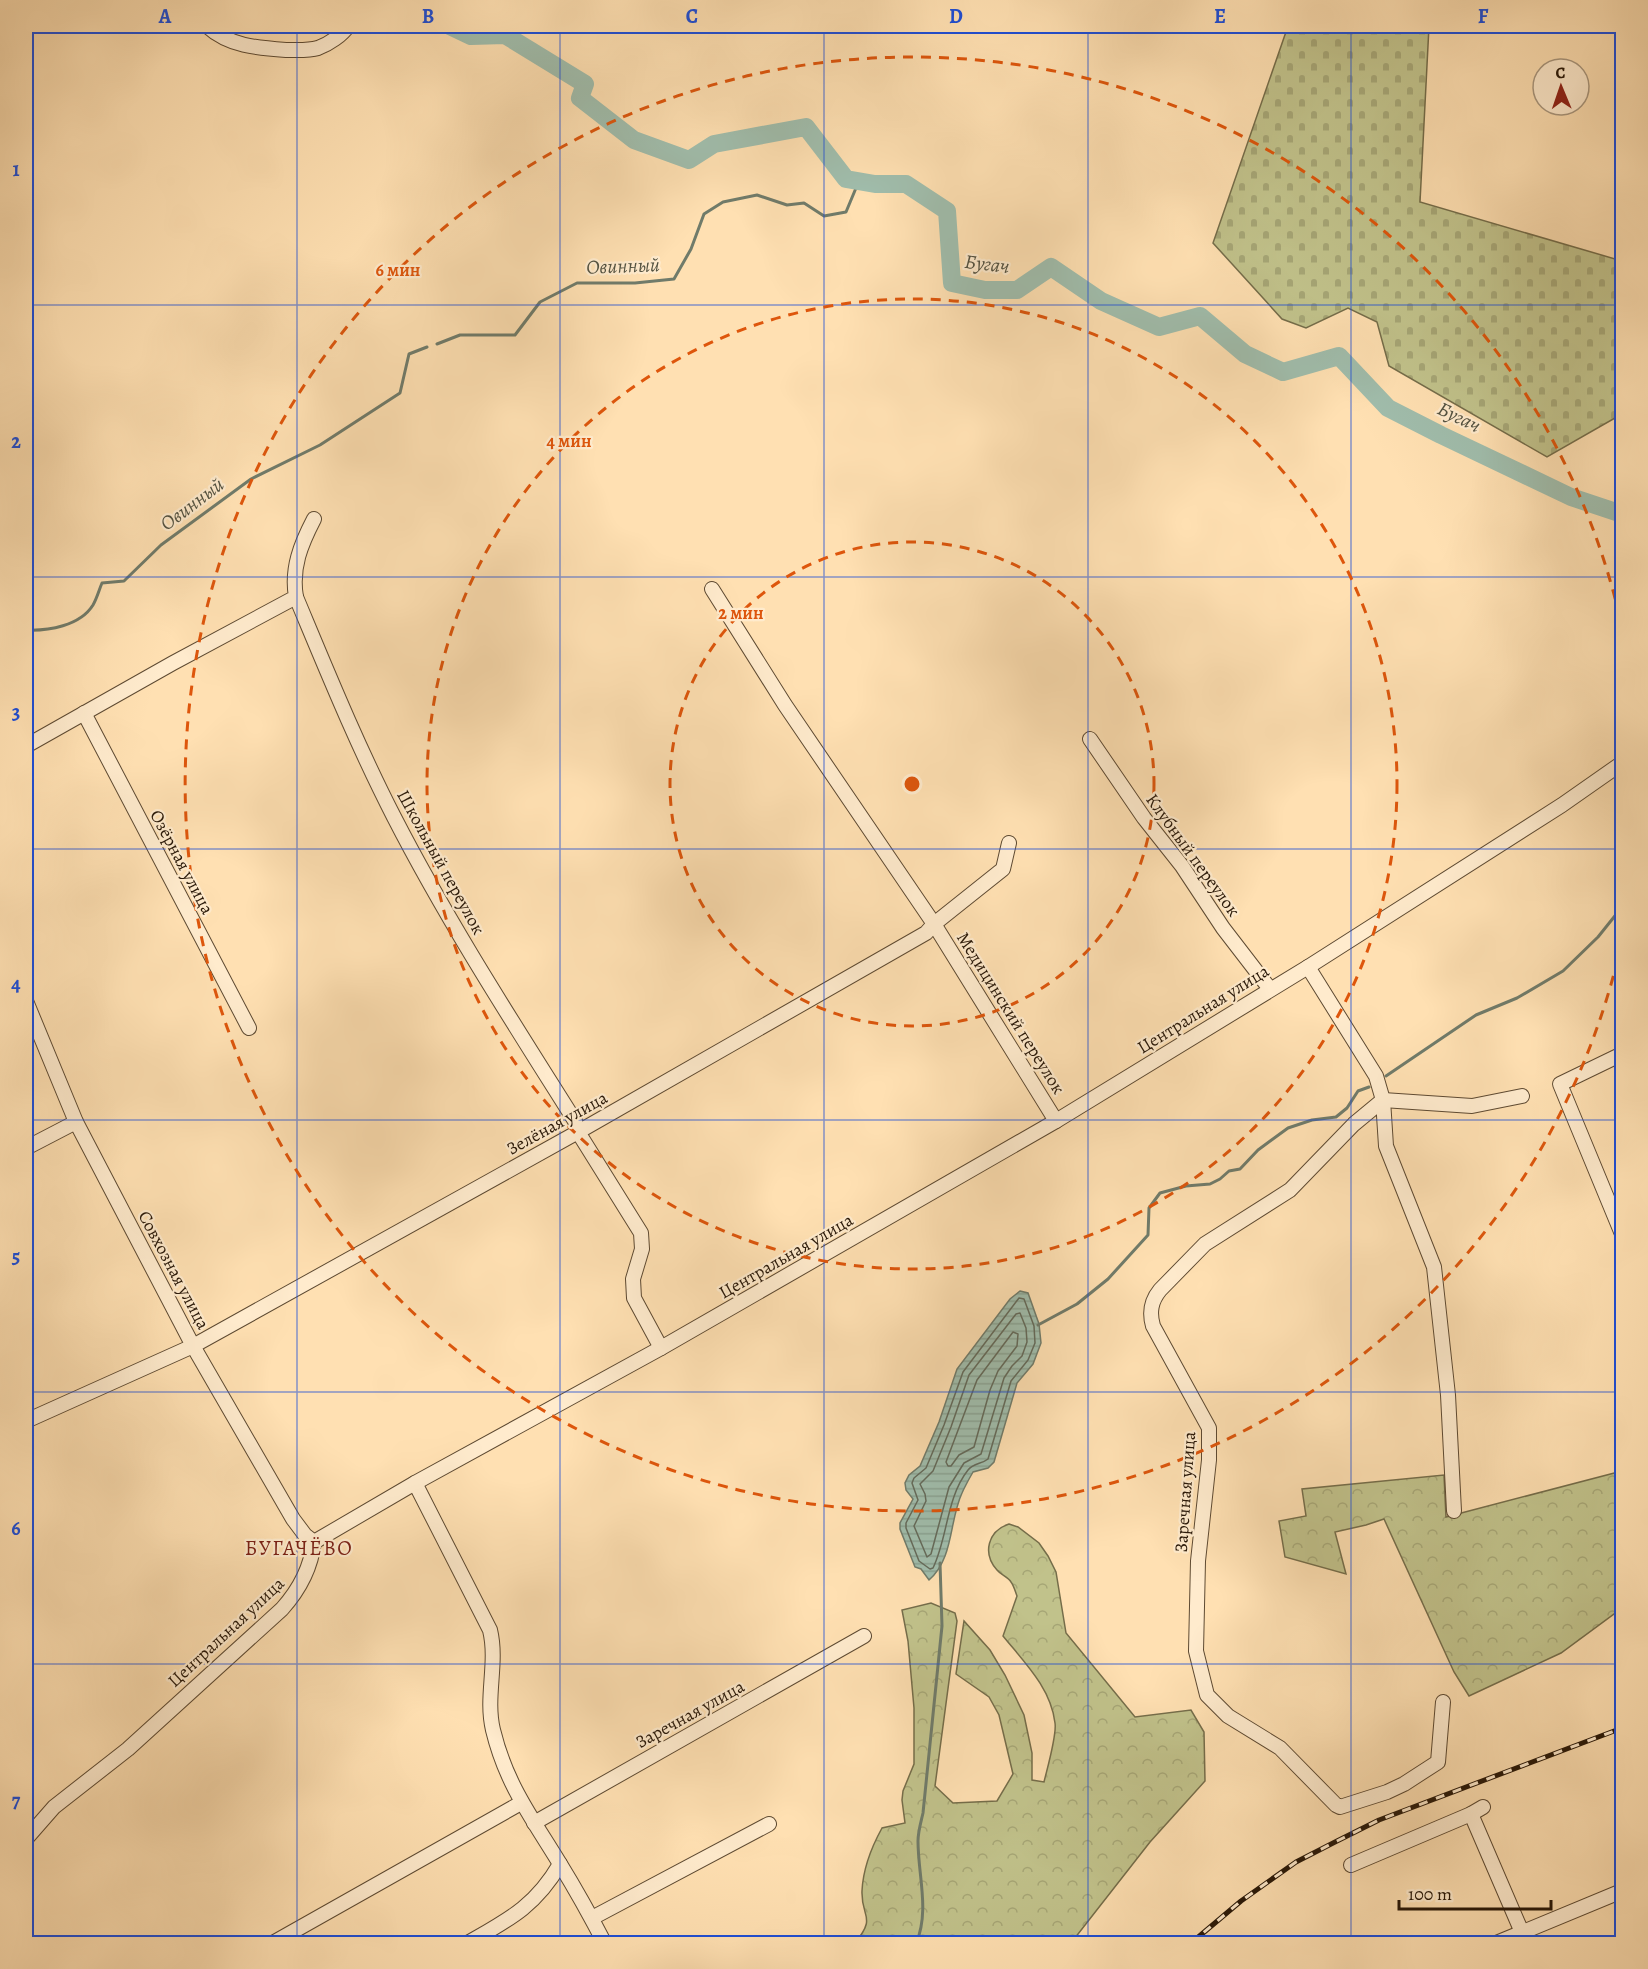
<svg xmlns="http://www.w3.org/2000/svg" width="1648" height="1969" viewBox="0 0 1648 1969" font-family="Alegreya,serif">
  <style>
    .forest { fill: url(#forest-crowns); stroke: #756d4a; stroke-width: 1.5 }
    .cemetery { fill: url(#cemetery-stones); stroke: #756d4a; stroke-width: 1.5 }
    .water { fill: url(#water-rules); stroke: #707b6a; stroke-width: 1.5 }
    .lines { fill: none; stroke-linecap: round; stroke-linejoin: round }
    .shore { stroke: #646a5a; stroke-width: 1.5 }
    .stream { stroke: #707b6a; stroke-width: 3 }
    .river { stroke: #a0bdac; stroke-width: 18 }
    .minor-casing { stroke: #5e4a32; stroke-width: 16 }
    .minor { stroke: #ffebcd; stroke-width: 14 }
    .rail-casing { stroke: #291808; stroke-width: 5 }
    .rail { stroke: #ffebcd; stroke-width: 3; stroke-dasharray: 9; stroke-linecap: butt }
    .grid { fill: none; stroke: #1d4ed8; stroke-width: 1.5; stroke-opacity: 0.55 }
    .ring { fill: none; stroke: #de560c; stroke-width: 3; stroke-dasharray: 10 8 }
    .labels { text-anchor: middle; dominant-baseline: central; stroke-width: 4.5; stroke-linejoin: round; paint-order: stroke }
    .street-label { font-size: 18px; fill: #291808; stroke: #ffebcd }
    .water-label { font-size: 20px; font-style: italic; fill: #535241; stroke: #ffebcd }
    .quarter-label { font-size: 21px; letter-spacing: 1.5px; fill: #7a1f14; stroke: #ffebcd }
    .centre { fill: #de560c; stroke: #ffebcd; stroke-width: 3 }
    .ring-label { font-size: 18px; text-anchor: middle; font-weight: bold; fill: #de560c; stroke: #ffebcd; stroke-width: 4.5; stroke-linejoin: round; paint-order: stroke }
    .neatline { fill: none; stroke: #1d4ed8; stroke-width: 2 }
    .grid-label { font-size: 20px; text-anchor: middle; font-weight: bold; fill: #1d4ed8 }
  </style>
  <defs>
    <pattern id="forest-crowns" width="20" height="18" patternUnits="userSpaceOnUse" patternTransform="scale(1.5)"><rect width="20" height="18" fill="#c1c28b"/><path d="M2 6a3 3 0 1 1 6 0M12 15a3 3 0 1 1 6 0" fill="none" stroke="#a6a676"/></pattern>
    <pattern id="cemetery-stones" width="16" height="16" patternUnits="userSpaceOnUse" patternTransform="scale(1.5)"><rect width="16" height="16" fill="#c1c28b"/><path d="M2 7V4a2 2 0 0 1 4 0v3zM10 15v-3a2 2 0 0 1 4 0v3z" fill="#a6a676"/></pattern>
    <pattern id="water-rules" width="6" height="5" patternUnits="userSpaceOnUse" patternTransform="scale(1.5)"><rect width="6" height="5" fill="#a0bdac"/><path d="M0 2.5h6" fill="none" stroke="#8aa292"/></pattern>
  </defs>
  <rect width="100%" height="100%" fill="#ffe0b2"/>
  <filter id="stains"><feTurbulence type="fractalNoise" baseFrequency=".00333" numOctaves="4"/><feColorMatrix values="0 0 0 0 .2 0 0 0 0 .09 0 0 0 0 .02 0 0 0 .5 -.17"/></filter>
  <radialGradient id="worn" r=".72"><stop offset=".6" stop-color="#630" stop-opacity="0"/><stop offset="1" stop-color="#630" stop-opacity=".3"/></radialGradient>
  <g class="forest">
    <polygon points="1622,1471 1622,1608 1561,1653 1469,1696 1454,1672 1384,1519 1366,1525 1335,1532 1346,1574 1285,1557 1279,1521 1306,1516 1302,1489 1444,1475 1446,1517"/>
    <path d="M1009 1524 1018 1527 1039 1543 1048 1556 1056 1572 1066 1633 1135 1717 1191 1710 1204 1732 1205 1781 1150 1842 1071 1943H855C877 1916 861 1918 862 1891 863 1869 871 1848 882 1828L905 1823 902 1800 903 1791 914 1764V1708L908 1641 902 1610 931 1603 955 1613 957 1621 935 1786 953 1803 997 1801 1013 1774 999 1715 989 1697 956 1674 964 1621 990 1650 1005 1675 1024 1715 1032 1753V1780L1044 1782C1047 1769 1057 1735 1055 1723 1051 1688 1024 1662 1003 1636L1017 1596C1015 1591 1014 1586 1011 1582 1008 1577 1001 1575 997 1570 982 1553 988 1531 1009 1524Z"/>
  </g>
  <polygon class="cemetery" points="1288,26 1429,26 1420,202 1622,261 1622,414 1547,457 1389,366 1377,322 1348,308 1306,328 1282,319 1213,243"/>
  <path class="water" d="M1020 1291 1028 1293 1039 1324 1041 1343 1033 1364 1017 1383 994 1462 988 1468 973 1472C969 1479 965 1486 962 1493 949 1521 954 1558 929 1580L921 1569 915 1567 900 1529V1523L913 1499 906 1490 905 1483 909 1475 920 1466 939 1422 957 1369 1010 1299Z"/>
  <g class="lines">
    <g class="shore">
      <path d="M1019 1298 1024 1299 1034 1326 1035 1343 1028 1360 1011 1381 988 1459C982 1464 973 1463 968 1470 946 1498 948 1537 933 1568L930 1569 919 1561 906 1528V1523L918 1500 912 1483 914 1478 926 1468 944 1425 963 1372Z"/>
      <polygon points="1020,1313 1026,1328 1027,1342 1022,1356 1012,1366 1004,1378 981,1454 964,1463 949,1487 931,1554 927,1557 914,1526 926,1501 925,1494 920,1484 933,1471 951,1427 969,1375 1016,1314"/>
      <polygon points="1013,1332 1018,1334 1017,1346 998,1371 990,1390 974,1447 959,1455 951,1466 948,1466 946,1462 977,1380"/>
    </g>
    <g class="stream">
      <polyline points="437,344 460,335 515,335 540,302 577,283 635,283 674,279 691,249 704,214 723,202 757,195 787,205 804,203 824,216 846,212 856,188 875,184"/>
      <path d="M26 630C48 631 80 626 93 605 97 598 99 590 102 583L124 581 161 545 251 479 320 445 400 393 409 354 427 347"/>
      <polyline points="1386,1076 1476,1015 1517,998 1563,971 1598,937 1622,907"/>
      <polyline points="1038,1325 1077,1304 1108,1279 1148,1235 1149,1208 1160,1193 1186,1186 1210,1184 1220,1179 1229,1171 1240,1169 1258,1150 1288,1128 1312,1120 1336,1117 1347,1108 1358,1091 1369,1087"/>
      <path d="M916 1944C930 1910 918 1876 918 1841 918 1832 921 1822 923 1813L942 1626 940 1563"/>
    </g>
    <polyline class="river" points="450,26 471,36 505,35 585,84 580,98 634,140 689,160 714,144 806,127 846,179 875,184 906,184 947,211 952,283 985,290 1017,290 1051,267 1101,301 1159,327 1200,316 1245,354 1283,372 1339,356 1388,408 1441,435 1571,497 1622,514"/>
    <defs>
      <g id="minor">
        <path d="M207 26C229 46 257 48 286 50 296 50 308 51 318 48 329 44 342 35 348 26"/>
        <polyline points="712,589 785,705 934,924 1056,1121"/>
        <path d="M296 597C327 671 357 745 394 817 448 922 512 1021 575 1121L578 1132 641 1233 642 1249 633 1279 634 1298 661 1348"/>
        <polyline points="84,713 249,1028"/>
        <polyline points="1090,739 1144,818 1182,866 1223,928 1270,989"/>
        <path d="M26 746 173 663 296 597C291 568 301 544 314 519"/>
        <polyline points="1308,967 1376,1076 1383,1100 1386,1146 1434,1267 1448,1395 1454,1511"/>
        <polyline points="26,1001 76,1122 193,1346 293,1519 305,1535 314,1542"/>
        <polyline points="1622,1054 1560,1084 1622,1234"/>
        <polyline points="26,1148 76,1122"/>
        <polyline points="26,1421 193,1346 578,1132 926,933 934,924 1003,869 1009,843"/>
        <path d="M415 1483 490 1630C498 1663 485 1697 493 1730 506 1784 532 1818 560 1864 576 1890 591 1917 605 1944"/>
        <path d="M1443 1702 1438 1762 1404 1784 1387 1792 1340 1807 1336 1805 1280 1748 1228 1716 1207 1695 1196 1651 1198 1561 1209 1460V1428L1153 1326C1149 1312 1151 1301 1160 1290L1205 1244 1290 1190 1354 1124 1383 1100 1472 1106 1522 1096"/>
        <polyline points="1483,1807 1471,1814 1527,1944"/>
        <polyline points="534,1823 864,1636"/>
        <path d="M26 1839 54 1807 128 1749 282 1609C299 1590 311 1568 314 1542L415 1483 661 1348 1056 1121 1308 967 1562 805 1622 763"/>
        <polyline points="1351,1865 1471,1814"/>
        <polyline points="592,1918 769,1824"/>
        <polyline points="271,1944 521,1803"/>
        <path d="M466 1944C508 1920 535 1907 560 1864"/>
        <polyline points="1494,1944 1622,1891"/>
      </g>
    </defs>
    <use href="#minor" class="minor-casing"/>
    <use href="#minor" class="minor"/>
    <defs>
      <polyline id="rail" points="1190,1944 1241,1901 1296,1862 1337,1841 1379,1820 1622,1728"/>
    </defs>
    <use href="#rail" class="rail-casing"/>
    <use href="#rail" class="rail"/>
  </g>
  <path class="grid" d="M297 26V1944M560 26V1944M824 26V1944M1088 26V1944M1351 26V1944M26 305H1622M26 577H1622M26 849H1622M26 1120H1622M26 1392H1622M26 1664H1622"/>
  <g class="ring">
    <circle cx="912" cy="784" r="242"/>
    <circle cx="912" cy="784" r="485"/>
    <path d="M1622 941A727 727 0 1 1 1622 627"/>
  </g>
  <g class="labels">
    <g class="street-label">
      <text transform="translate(1193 855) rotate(54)">Клубный переулок</text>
      <text transform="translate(182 862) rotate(62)">Озёрная улица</text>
      <text transform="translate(441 862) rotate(61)">Школьный переулок</text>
      <text transform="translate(1203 1009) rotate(-32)">Центральная улица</text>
      <text transform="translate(1011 1013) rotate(58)">Медицинский переулок</text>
      <text transform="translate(557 1123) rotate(-29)">Зелёная улица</text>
      <text transform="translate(786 1256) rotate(-30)">Центральная улица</text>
      <text transform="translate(174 1270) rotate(62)">Совхозная улица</text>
      <text transform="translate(1185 1492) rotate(-86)">Заречная улица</text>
      <text transform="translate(226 1632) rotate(-43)">Центральная улица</text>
      <text transform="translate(690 1714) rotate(-29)">Заречная улица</text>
    </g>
    <g class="water-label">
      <text transform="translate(987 264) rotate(7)">Бугач</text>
      <text transform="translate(623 266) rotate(-2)">Овинный</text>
      <text transform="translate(1459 417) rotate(26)">Бугач</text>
      <text transform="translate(192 504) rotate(-37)">Овинный</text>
    </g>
    <g class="quarter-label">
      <text x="299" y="1548">БУГАЧЁВО</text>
    </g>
  </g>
  <circle cx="912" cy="784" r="9" class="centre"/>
  <g class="ring-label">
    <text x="398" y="276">6 мин</text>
    <text x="569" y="447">4 мин</text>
    <text x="741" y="619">2 мин</text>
  </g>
  <rect width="1648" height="1969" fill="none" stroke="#ffe0b2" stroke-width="66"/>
  <g transform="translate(1561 87) rotate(358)"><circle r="28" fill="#ffebcd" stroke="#a9977e" stroke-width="1.5"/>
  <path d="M0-4.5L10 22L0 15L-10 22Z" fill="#8f2418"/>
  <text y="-9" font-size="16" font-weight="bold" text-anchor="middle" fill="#291808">С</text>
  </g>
  <path d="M1399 1900v9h152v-9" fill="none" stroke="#291808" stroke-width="3"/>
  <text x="1408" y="1900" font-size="18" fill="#291808" stroke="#ffebcd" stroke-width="4.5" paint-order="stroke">100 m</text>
  <rect x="33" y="33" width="1582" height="1903" class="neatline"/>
  <g class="grid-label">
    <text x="165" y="23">A</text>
    <text x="428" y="23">B</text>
    <text x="692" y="23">C</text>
    <text x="956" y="23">D</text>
    <text x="1220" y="23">E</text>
    <text x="1483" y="23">F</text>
    <text x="16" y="176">1</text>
    <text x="16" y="448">2</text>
    <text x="16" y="719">3</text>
    <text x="16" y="991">4</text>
    <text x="16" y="1263">5</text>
    <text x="16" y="1535">6</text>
    <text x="16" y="1807">7</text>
  </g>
  <rect width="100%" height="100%" filter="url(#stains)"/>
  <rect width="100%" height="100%" fill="url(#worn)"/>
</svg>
